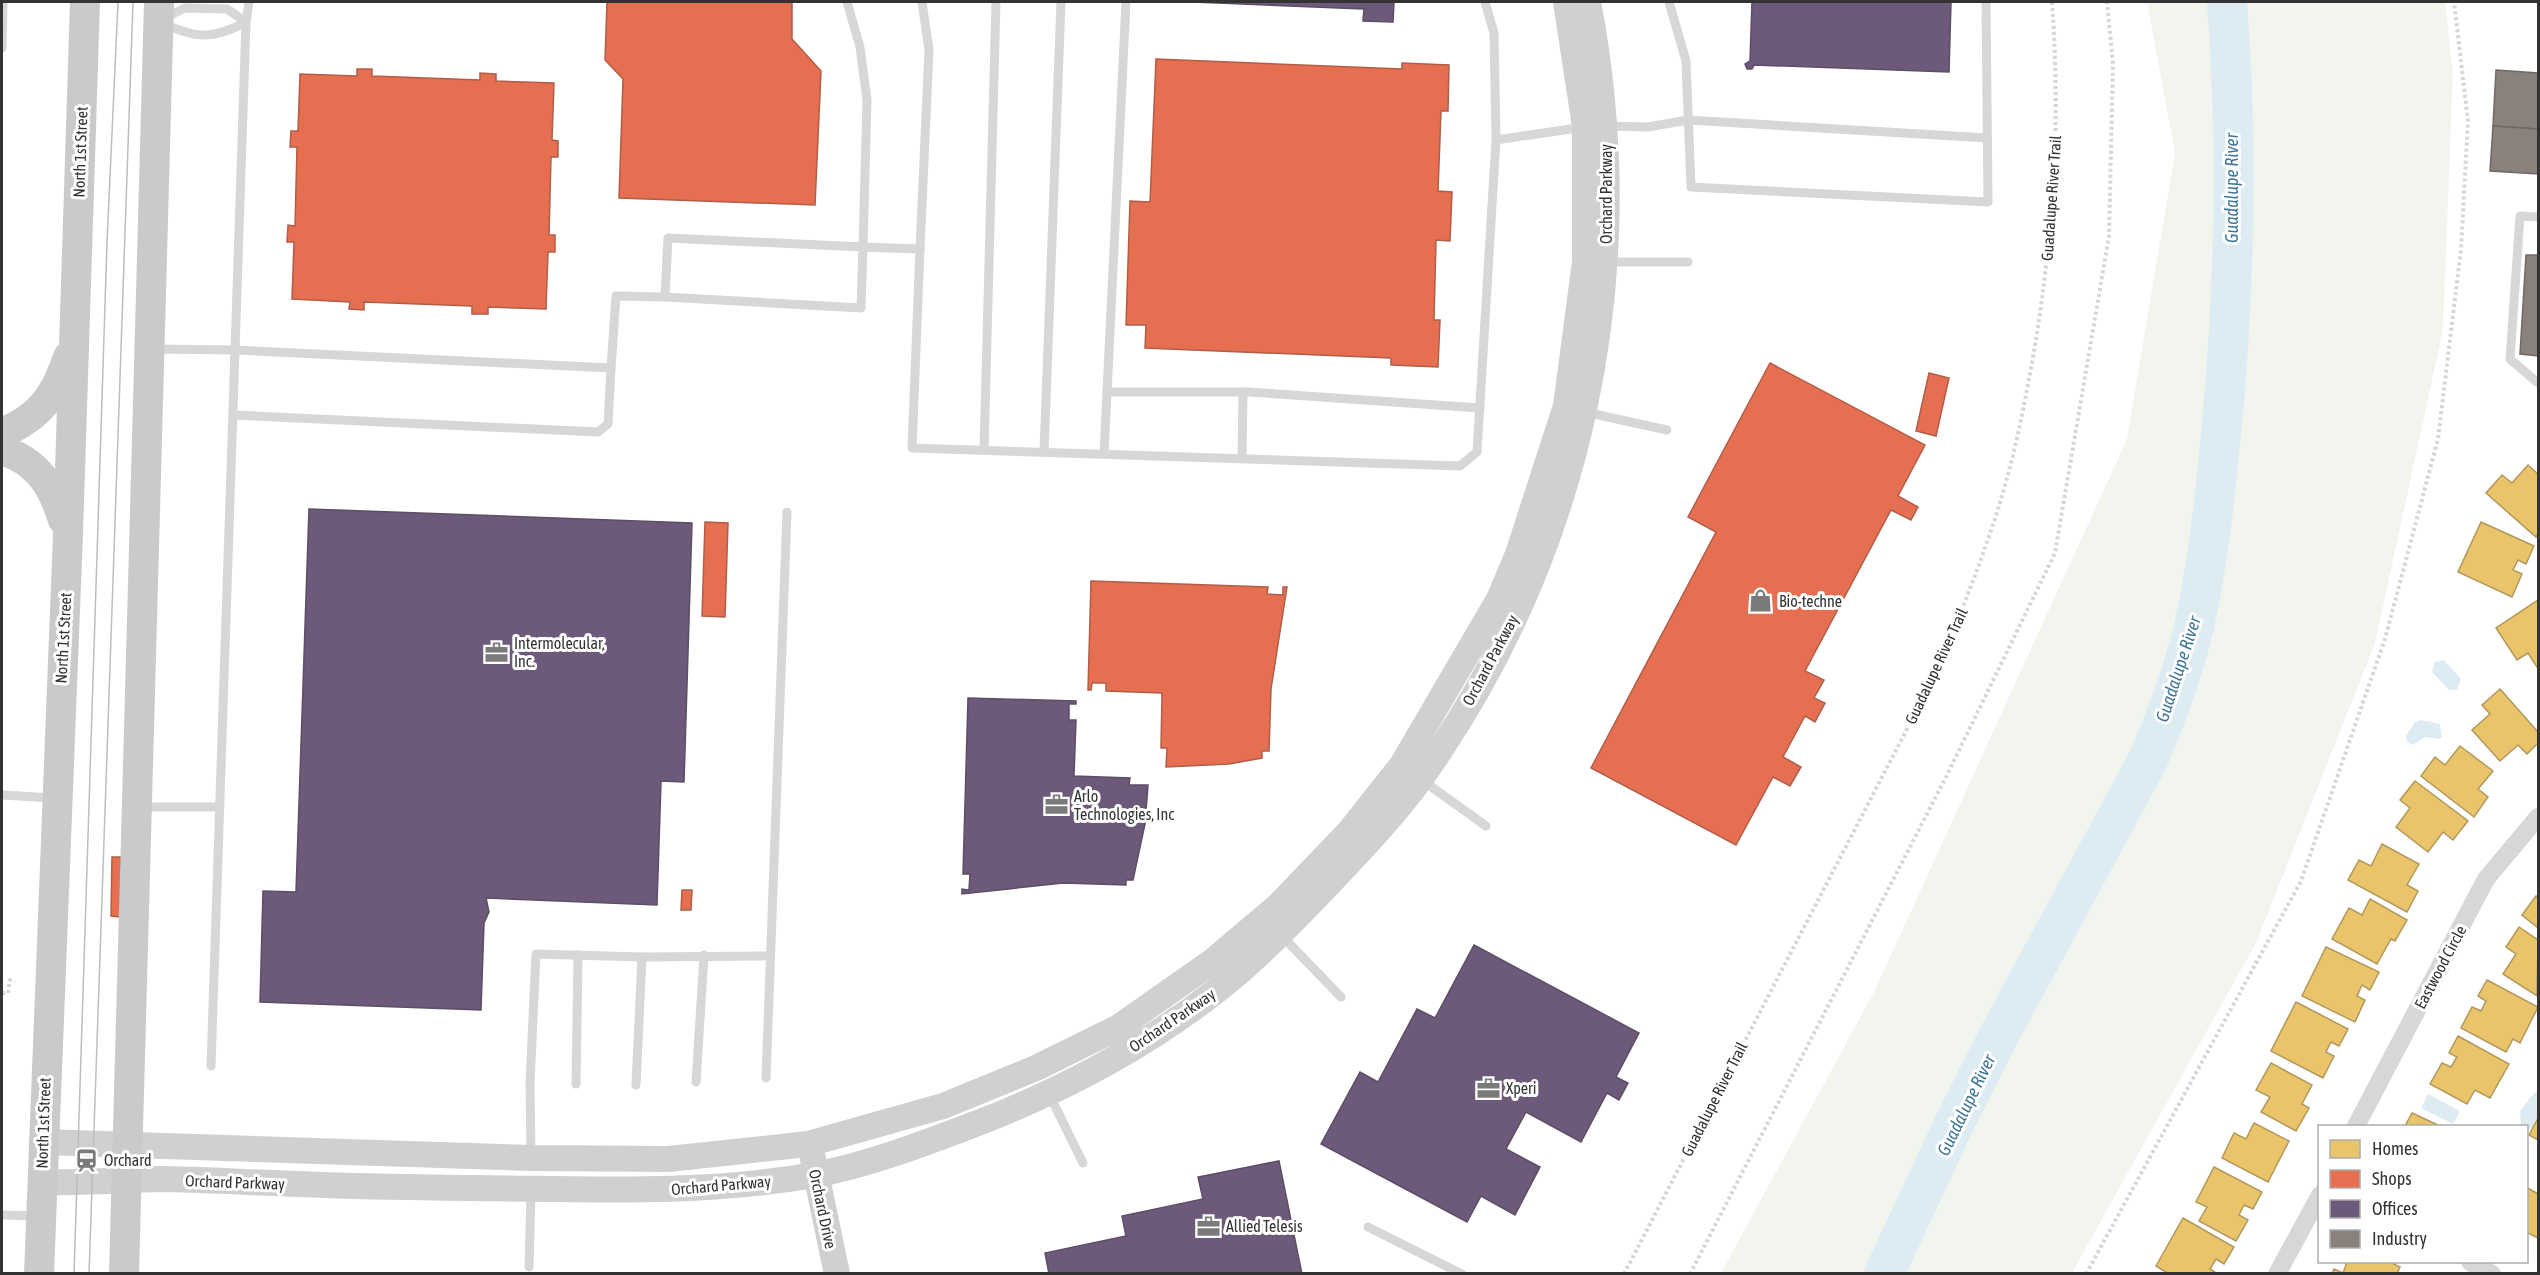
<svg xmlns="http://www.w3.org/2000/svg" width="2540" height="1275" viewBox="0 0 2540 1275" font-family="'Asap Condensed',sans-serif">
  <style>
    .green { fill: #f1f5ed }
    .water { fill: #ddebf3 }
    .homes { fill: #e9c46a; stroke: #b2985a; stroke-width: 1.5 }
    .shops { fill: #e76f51; stroke: #b15d48; stroke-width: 1.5 }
    .offices { fill: #6d597a; stroke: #5c4e65; stroke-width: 1.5 }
    .industry { fill: #8a817c; stroke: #706a66; stroke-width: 1.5 }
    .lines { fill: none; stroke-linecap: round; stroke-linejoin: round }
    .river { stroke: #ddebf3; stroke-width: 40 }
    .path { stroke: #d6d6d6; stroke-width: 4; stroke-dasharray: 3 3; stroke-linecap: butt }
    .lane { stroke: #d7d7d7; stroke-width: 9 }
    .street { stroke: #d7d7d7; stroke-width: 18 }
    .secondary { stroke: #d0d0d0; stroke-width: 26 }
    .primary { stroke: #cacaca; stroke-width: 30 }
    .tram { stroke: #bebebe; stroke-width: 1.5 }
    .labels { text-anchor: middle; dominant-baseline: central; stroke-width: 6; stroke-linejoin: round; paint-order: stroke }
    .street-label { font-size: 16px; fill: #333; stroke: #fff }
    .poi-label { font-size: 16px; fill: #333; stroke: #fff; text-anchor: start }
    .water-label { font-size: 18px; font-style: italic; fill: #3f7597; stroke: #fff }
  </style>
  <rect width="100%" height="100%" fill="#fff"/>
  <polygon class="green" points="2147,2 2445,2 2453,73 2443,330 2375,643 2257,941 2072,1273 1721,1273 1875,990 2127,439 2175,153"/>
  <g class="water">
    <polygon points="2444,660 2461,679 2457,690 2449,690 2432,672 2435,662"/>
    <polygon points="2421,720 2440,724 2442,737 2440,739 2425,737 2413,745 2407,742 2406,736 2415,722"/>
    <polygon points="2538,1092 2537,1117 2532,1128 2527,1129 2526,1126 2521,1126 2520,1111 2534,1093"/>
    <polygon points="2428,1094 2460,1111 2453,1124 2421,1108"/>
  </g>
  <g class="homes">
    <polygon points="2528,465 2538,474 2538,534 2536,537 2486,493 2502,475 2512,483"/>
    <polygon points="2481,522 2534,546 2526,564 2518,560 2513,570 2522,574 2512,597 2458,572"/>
    <polygon points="2538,600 2538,667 2537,667 2528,653 2517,660 2496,628"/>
    <polygon points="2500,689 2538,732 2538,743 2527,754 2518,745 2500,761 2472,730 2490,714 2482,705"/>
    <polygon points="2460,746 2493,771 2478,789 2488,797 2474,817 2421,776 2435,757 2445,765"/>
    <polygon points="2415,781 2468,821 2453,840 2443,832 2428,852 2396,827 2410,808 2400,800"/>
    <polygon points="2382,844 2419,864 2407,885 2418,891 2407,912 2348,880 2359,860 2371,866"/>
    <polygon points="2536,896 2538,897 2538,928 2522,915"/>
    <polygon points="2370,899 2407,920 2395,941 2391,939 2377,964 2332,939 2349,908 2362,915"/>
    <polygon points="2519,927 2538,940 2537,996 2503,974 2516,954 2506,947"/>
    <polygon points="2326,947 2379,972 2370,990 2362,985 2357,996 2365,1000 2355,1022 2302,996"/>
    <polygon points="2487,980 2538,1007 2520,1043 2513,1039 2506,1052 2461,1028 2472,1007 2481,1011 2486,1001 2478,996"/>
    <polygon points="2296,1002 2348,1029 2339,1046 2331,1042 2326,1052 2334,1056 2323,1078 2271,1051"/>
    <polygon points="2458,1036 2509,1064 2490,1098 2475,1090 2467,1104 2430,1084 2442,1063 2451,1067 2457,1057 2449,1053"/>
    <polygon points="2271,1063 2312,1085 2302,1104 2309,1108 2296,1131 2261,1112 2270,1097 2256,1090"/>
    <polygon points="2412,1113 2440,1126 2405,1126"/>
    <polygon points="2538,1118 2538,1140 2529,1135"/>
    <polygon points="2254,1123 2289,1141 2268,1182 2222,1158 2234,1133 2246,1139"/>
    <polygon points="2214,1167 2262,1192 2253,1209 2244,1205 2239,1215 2248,1220 2236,1241 2199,1221 2207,1207 2196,1202"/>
    <polygon points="2526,1187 2538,1194 2538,1238 2526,1232"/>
    <polygon points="2183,1218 2234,1247 2224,1264 2216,1259 2210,1269 2218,1274 2169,1274 2156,1266"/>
    <polygon points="2347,1262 2390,1262 2400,1267 2397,1274 2332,1274 2334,1269 2343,1273"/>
  </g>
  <g class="shops">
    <polygon points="607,2 792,2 792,39 821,71 815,205 619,198 623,79 605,60"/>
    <polygon points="1156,59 1402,69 1402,63 1449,65 1448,111 1441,111 1438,191 1452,192 1450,241 1436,240 1434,320 1440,320 1438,367 1391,365 1391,358 1145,348 1146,325 1126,325 1130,201 1150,202"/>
    <polygon points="357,69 372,69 372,76 480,80 480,73 496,74 496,81 554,83 552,140 558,141 558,157 551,157 549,235 555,235 555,252 548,252 546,309 488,307 488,314 472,314 472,306 364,302 364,310 349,309 350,302 292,299 294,242 287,242 288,225 295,226 297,147 290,147 291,131 298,131 300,74 357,76"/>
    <polygon points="1770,363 1925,445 1898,496 1918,507 1911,520 1891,510 1805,671 1824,680 1814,698 1825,703 1815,722 1805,716 1783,757 1801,767 1790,786 1773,777 1736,845 1591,768 1716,532 1688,517"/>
    <polygon points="1929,373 1949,378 1936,436 1916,431"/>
    <polygon points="705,522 728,523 725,617 702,616"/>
    <polygon points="1091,581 1268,587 1267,594 1283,595 1283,587 1287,587 1271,689 1269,751 1262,751 1262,758 1229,764 1166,767 1167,748 1161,748 1162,693 1106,691 1106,683 1092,683 1091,690 1088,690"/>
    <polygon points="112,857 121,857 120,917 111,916"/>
    <polygon points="682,890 692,890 691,910 681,910"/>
  </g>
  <g class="offices">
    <polygon points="1193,2 1394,2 1393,22 1363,21 1364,9"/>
    <polygon points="1752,2 1951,2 1949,72 1754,65 1752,69 1747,69 1745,64 1750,61"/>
    <polygon points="309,509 692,523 684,782 661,781 657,905 486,898 489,912 484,923 481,1010 260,1002 263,891 296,892"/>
    <polygon points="968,698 1076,701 1076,704 1069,704 1069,720 1076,720 1074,776 1130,778 1129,785 1148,785 1145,824 1133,880 1126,880 1126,885 1063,883 962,894 962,889 969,890 970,874 963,874"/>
    <polygon points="1474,945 1639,1033 1616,1077 1628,1083 1619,1100 1607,1093 1581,1142 1526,1112 1506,1149 1540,1167 1515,1215 1481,1196 1467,1222 1321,1144 1360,1072 1378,1082 1417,1009 1435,1018"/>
    <polygon points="1279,1161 1302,1274 1049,1274 1045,1253 1126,1236 1122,1216 1203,1199 1198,1177"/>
  </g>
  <g class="industry">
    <polygon points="2496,70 2538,73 2538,129 2493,126"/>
    <polygon points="2493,126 2538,129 2538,174 2490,171"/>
    <polygon points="2526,255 2538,255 2538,356 2520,354"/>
  </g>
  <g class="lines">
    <path class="river" d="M1884 1274 1954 1124 1998 1037 2148 760C2166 718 2182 675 2193 631 2210 556 2217 478 2224 401 2235 269 2237 134 2227 2"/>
    <g class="path">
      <polyline points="2,993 8,993 10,980 15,982"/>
      <path d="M1624 1274 1935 675C1958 620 1980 566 1998 509 2013 462 2023 412 2032 363 2053 243 2061 123 2052 2"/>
      <polyline points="1690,1274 1946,777 2055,553 2109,236 2113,64 2107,2"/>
      <polyline points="2086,1274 2301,881 2385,639 2438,439 2461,249 2468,121 2454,2"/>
    </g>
    <g class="lane">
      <polyline points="847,2 860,47 867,100 863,247 920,249 912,448 1460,466 1477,452 1496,140 1584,127"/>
      <polyline points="1485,2 1494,33 1496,140"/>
      <polyline points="1669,2 1686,61 1691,187 1988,202 1986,2"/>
      <path d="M185 8 227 9 246 22C211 41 193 38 158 21Z"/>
      <polyline points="2,48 3,2"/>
      <polyline points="1606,126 1648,127 1688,120 1987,138"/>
      <polyline points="2538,217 2520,216 2510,359 2538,383"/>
      <polyline points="920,249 929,50 922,2"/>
      <polyline points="1606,262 1688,262"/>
      <polyline points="154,349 235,350 611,368 616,296 665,297 668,238 863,247 861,308 665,297"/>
      <polyline points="1107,392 1249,392 1480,408"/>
      <polyline points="1585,412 1667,430"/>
      <polyline points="233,415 598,432 608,424 611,368"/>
      <polyline points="984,450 996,2"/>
      <polyline points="1044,452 1061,2"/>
      <polyline points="1104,454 1126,2"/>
      <polyline points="1242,458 1243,392"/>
      <polyline points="1422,780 1486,826"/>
      <polyline points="2,795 53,798"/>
      <polyline points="141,807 220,807"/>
      <polyline points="1281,935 1341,997"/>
      <polyline points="211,1066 246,22 249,2"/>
      <polyline points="766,1078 787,512"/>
      <polyline points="696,1082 704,955"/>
      <polyline points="576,1084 578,955"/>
      <polyline points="636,1085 642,957"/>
      <polyline points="1049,1094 1083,1163"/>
      <polyline points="531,1156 530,1083 536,954 642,957 769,956"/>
      <polyline points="2,1215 38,1216"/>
      <polyline points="1368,1227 1462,1274"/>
      <polyline points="529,1267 531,1191"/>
    </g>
    <g class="street">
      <polyline points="2356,1126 2486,879 2538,817"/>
      <polyline points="2470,1262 2492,1274"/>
      <polyline points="2277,1274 2320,1195"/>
    </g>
    <g class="secondary">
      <polyline points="42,1142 531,1158 669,1159 808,1144 943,1106 1036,1068 1119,1027 1213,961 1278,906 1349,832 1402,765 1499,599 1518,554 1566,406 1585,262 1585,126 1566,2"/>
      <polyline points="813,1159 837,1274"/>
      <path d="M41 1182C80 1183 119 1180 158 1179 205 1179 252 1183 299 1184 357 1187 416 1187 475 1188 588 1189 701 1195 814 1175 867 1165 920 1145 970 1126 1057 1093 1142 1049 1216 991 1256 960 1291 923 1326 887 1358 853 1391 819 1419 781 1582 554 1640 275 1588 2"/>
    </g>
    <g class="primary">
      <path d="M2 433C40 417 55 396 68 357"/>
      <path d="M2 450C38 462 52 485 63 520"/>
      <polyline points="39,1274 68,534 85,2"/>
      <polyline points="124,1274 159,2"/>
    </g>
    <g class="tram">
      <polyline points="74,1274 107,242 118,2"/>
      <polyline points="89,1274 133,2"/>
    </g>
  </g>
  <defs>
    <symbol id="shop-bare" viewBox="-9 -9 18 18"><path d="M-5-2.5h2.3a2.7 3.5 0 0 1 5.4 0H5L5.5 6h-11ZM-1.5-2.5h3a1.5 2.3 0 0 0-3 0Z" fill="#7a7a7a" stroke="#fff" stroke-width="2.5" paint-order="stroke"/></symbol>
    <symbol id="office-bare" viewBox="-9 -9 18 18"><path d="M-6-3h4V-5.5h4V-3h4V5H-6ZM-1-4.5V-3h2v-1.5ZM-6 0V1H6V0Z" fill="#7a7a7a" stroke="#fff" stroke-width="2.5" paint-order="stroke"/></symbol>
    <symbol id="station-bare" viewBox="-9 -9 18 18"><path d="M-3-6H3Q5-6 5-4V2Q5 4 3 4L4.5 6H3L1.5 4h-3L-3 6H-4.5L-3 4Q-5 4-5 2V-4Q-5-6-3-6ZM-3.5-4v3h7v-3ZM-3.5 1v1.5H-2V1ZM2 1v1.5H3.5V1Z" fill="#7a7a7a" stroke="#fff" stroke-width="2.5" paint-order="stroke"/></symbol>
  </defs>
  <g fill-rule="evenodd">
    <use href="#shop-bare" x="1744" y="584" width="33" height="33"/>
    <use href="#office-bare" x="480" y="636" width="33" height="33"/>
    <use href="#office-bare" x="1040" y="788" width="33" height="33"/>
    <use href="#office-bare" x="1472" y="1072" width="33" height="33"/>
    <use href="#station-bare" x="70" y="1144" width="33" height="33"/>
    <use href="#office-bare" x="1192" y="1210" width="33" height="33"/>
  </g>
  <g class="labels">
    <g class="street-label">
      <text transform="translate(80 152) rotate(-88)">North 1st Street</text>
      <text transform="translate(1606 194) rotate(-90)">Orchard Parkway</text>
      <text transform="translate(2051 198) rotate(-86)">Guadalupe River Trail</text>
      <text transform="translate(63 638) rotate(-87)">North 1st Street</text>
      <text transform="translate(1490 660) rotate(-62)">Orchard Parkway</text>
      <text transform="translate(1936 666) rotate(-65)">Guadalupe River Trail</text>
      <text transform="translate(2440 967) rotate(-62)">Eastwood Circle</text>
      <text transform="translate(1172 1020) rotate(-34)">Orchard Parkway</text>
      <text transform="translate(1714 1099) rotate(-63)">Guadalupe River Trail</text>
      <text transform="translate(43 1123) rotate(-88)">North 1st Street</text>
      <text transform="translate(235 1182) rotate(2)">Orchard Parkway</text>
      <text transform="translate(721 1185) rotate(-5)">Orchard Parkway</text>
      <text transform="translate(823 1209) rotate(78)">Orchard Drive</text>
    </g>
    <g class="poi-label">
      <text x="1779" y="601">Bio-techne</text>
      <text x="514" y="643">Intermolecular,<tspan x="514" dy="18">Inc.</tspan></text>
      <text x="1074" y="796">Arlo<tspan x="1074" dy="18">Technologies, Inc</tspan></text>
      <text x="1506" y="1088">Xperi</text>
      <text x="104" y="1160">Orchard</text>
      <text x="1226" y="1226">Allied Telesis</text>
    </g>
    <g class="water-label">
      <text transform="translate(2231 188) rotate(-90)">Guadalupe River</text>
      <text transform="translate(2178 669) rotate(-72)">Guadalupe River</text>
      <text transform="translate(1966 1105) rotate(-64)">Guadalupe River</text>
    </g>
  </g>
  <rect width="2540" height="1275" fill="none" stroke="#333333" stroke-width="6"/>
  <rect x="2318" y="1125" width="210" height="138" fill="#ffffff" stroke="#adadad" stroke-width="1.5"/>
  <rect x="2330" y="1140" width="30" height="18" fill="#e9c46a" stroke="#adadad" stroke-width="1.5"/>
  <text x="2372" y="1155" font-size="18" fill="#333333">Homes</text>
  <rect x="2330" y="1170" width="30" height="18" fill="#e76f51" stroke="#adadad" stroke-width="1.5"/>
  <text x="2372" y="1185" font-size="18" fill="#333333">Shops</text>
  <rect x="2330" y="1200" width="30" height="18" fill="#6d597a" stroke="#adadad" stroke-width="1.5"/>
  <text x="2372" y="1215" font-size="18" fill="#333333">Offices</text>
  <rect x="2330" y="1230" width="30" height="18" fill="#8a817c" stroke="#adadad" stroke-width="1.5"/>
  <text x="2372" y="1245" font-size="18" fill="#333333">Industry</text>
</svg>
